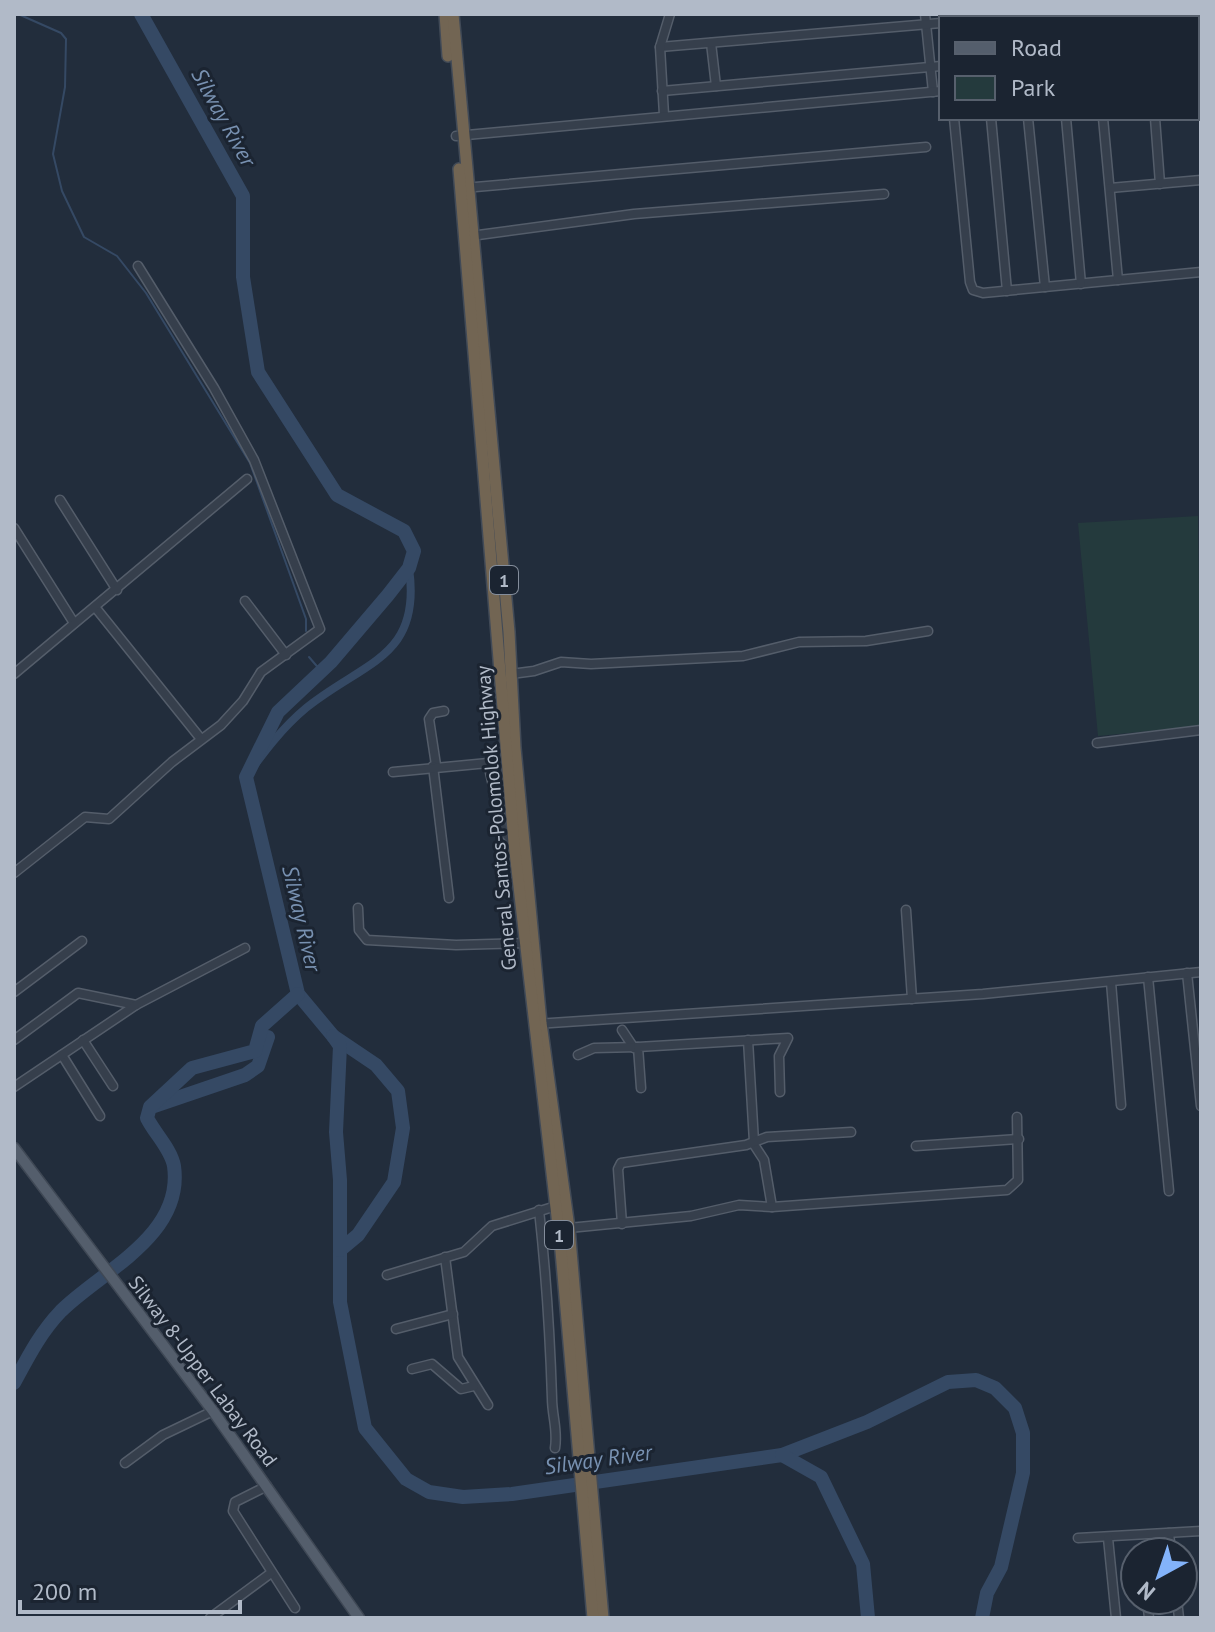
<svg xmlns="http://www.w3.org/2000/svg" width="1215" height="1632" viewBox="0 0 1215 1632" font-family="'PT Sans',sans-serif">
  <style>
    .green { fill: #243a3d }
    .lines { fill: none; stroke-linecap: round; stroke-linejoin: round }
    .stream { stroke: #354964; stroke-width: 2 }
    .canal { stroke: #354964; stroke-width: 8 }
    .river { stroke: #354964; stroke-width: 14 }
    .minor-casing { stroke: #545d6a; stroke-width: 11 }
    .major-casing { stroke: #3f4855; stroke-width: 13 }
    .highway-casing { stroke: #414a57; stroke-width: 14 }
    .minor { stroke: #363f4c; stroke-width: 8 }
    .major { stroke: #545e6c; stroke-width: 10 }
    .highway { stroke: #726553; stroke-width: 11 }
    .labels { text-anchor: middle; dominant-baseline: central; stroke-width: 6; stroke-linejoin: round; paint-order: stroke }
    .shield { fill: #1b2431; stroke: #848d9b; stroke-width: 2 }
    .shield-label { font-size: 18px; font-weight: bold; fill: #b1bac8 }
    .street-label { font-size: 20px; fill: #b1bac8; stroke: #1b2431 }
    .water-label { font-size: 22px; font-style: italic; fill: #7891b1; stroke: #1b2431 }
  </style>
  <rect width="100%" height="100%" fill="#222d3c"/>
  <polygon class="green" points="1198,516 1201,726 1098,736 1078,523"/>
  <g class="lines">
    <g class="stream">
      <polyline points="18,14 61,33 66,39 65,87 53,154 62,191 84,237 117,256 146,293 250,463 306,619 306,631"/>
      <polyline points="309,657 321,671"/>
    </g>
    <path class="canal" d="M246 777C264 752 282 728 306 708 364 661 422 658 409 568"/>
    <g class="river">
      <polyline points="141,14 243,196 243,277 258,372 337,495 404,531 414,551 409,568 388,595 331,662 278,712 246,777 298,994 333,1036 376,1065 398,1091 403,1128 394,1182 358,1235 340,1250 340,1302 365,1428 406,1479 429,1492 463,1497 512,1494 782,1455 867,1422 948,1382 976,1380 995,1388 1015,1408 1023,1433 1023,1473 1001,1567 987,1593 982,1618"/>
      <polyline points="333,1036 340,1046 336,1132 340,1180 340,1250"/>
      <polyline points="154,1106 245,1075 258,1066 268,1037"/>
      <path d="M14 1383C28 1357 40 1333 61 1311 101 1271 184 1236 174 1166 171 1149 155 1134 147 1118L150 1107 192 1068 255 1051 262 1026 298 994"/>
      <polyline points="782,1455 821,1477 863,1564 868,1618"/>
    </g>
    <defs>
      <g id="minor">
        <polyline points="925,14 933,92"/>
        <polyline points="1148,14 1148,18"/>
        <polyline points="1195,14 1196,18"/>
        <polyline points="994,18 1040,14"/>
        <polyline points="1197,35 1198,42"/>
        <polyline points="711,43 716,86"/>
        <polyline points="660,47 941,23"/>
        <polyline points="1197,69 1201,69"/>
        <polyline points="662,91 941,66"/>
        <polyline points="1197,92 1201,91"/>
        <polyline points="664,115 660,47 670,14"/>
        <polyline points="954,118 970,282 973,290 983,293 1201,272"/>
        <polyline points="991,118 1007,291"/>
        <polyline points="1028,118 1045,287"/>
        <polyline points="1066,118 1081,284"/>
        <polyline points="1103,118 1118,280"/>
        <polyline points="1155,118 1160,184"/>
        <polyline points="456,136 941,91"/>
        <polyline points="464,188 926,147"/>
        <polyline points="1110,188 1201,180"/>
        <polyline points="471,236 634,214 884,194"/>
        <polyline points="60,500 117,590"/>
        <polyline points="14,528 74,623"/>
        <polyline points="245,601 286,655"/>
        <polyline points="95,607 201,739"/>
        <polyline points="14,674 247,479"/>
        <polyline points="511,674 534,671 561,662 591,664 743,656 799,642 866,641 928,631"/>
        <polyline points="1097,743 1201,730"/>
        <polyline points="436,765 429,719 433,713 444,711"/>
        <polyline points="433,766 449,898"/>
        <polyline points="393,772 488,763 503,831 514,843"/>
        <polyline points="14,873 85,817 109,819 172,762 221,725 243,701 261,672 320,629 254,460 214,388 138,266"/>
        <polyline points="358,908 359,930 367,940 456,945 526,943"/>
        <polyline points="906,910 912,999"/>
        <polyline points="1187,973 1201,1106"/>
        <polyline points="1148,977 1169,1191"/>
        <polyline points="1111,982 1121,1105"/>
        <polyline points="14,992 82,941"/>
        <polyline points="536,1024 983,994 1201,972"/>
        <polyline points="622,1030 634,1048"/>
        <polyline points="14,1040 78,993 136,1005"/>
        <polyline points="83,1040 113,1086"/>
        <polyline points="748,1040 754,1142"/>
        <polyline points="62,1055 100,1116"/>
        <polyline points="578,1055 594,1048 638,1047"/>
        <polyline points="14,1087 136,1005 245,948"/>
        <polyline points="641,1088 638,1047 788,1038 779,1056 780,1092"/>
        <polyline points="753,1143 764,1160 772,1207"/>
        <polyline points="916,1146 1019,1139"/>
        <path d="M539 1210C546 1273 550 1335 552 1398 552 1416 558 1430 555 1448"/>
        <polyline points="622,1224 618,1169 621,1163 746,1145 767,1137 851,1132"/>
        <polyline points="569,1228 691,1216 739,1205 772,1207 1007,1190 1018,1180 1017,1117"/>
        <polyline points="445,1257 458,1357 488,1405"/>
        <polyline points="387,1275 464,1252 492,1226 556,1206"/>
        <polyline points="396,1329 453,1314"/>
        <polyline points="412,1369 432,1364 461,1389 474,1386"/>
        <polyline points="125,1463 163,1435 213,1411"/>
        <polyline points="267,1486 235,1502 233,1511 295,1608"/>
        <polyline points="1169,1533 1171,1552"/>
        <polyline points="1078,1538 1201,1531"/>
        <polyline points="1108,1538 1116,1618"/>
        <polyline points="1147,1600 1149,1618"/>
        <polyline points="1177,1600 1179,1618"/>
        <polyline points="210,1618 271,1573"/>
      </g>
      <polyline id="major" points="14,1148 213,1411 359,1618"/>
      <g id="highway">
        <polyline points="445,14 448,56"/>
        <polyline points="453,14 509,632 515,748 541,1023 569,1228 603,1618"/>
        <polyline points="459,169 514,843 561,1251 593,1618"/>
      </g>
    </defs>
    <use href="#minor" class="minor-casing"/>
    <use href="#major" class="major-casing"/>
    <use href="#highway" class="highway-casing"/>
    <use href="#minor" class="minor"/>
    <use href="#major" class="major"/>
    <use href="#highway" class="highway"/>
  </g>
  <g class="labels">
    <g class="shield">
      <rect x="490" y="566" width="28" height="28" rx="6"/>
      <rect x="545" y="1221" width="28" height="28" rx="6"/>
    </g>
    <g class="shield-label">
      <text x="504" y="580">1</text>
      <text x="559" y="1235">1</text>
    </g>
    <g class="street-label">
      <text transform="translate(496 818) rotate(-95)">General Santos-Polomolok Highway</text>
      <text transform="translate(203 1371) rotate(53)">Silway 8-Upper Labay Road</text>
    </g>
    <g class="water-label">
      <text transform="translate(224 117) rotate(61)">Silway River</text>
      <text transform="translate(302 918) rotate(77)">Silway River</text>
      <text transform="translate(598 1459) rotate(-8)">Silway River</text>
    </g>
  </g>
  <rect width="1215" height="1632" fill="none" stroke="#b1bac8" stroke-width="32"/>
  <rect x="939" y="16" width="260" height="104" fill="#1b2431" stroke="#57606d" stroke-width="2"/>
  <rect x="955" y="42" width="40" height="12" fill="#545e6c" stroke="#57606d" stroke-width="2"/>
  <text x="1011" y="56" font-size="24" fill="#b1bac8">Road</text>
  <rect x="955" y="76" width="40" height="24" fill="#243a3d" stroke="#57606d" stroke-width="2"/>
  <text x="1011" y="96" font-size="24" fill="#b1bac8">Park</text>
  <g transform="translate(1159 1576) rotate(220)"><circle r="38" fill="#1b2431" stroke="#57606d" stroke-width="2"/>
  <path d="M0-6L14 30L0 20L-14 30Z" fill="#83b3fa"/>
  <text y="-12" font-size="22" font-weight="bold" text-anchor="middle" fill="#b1bac8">N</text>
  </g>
  <path d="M20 1600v12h220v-12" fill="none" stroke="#b1bac8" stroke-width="4"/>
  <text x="32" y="1600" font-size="24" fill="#b1bac8" stroke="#1b2431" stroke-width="6" paint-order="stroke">200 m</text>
</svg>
